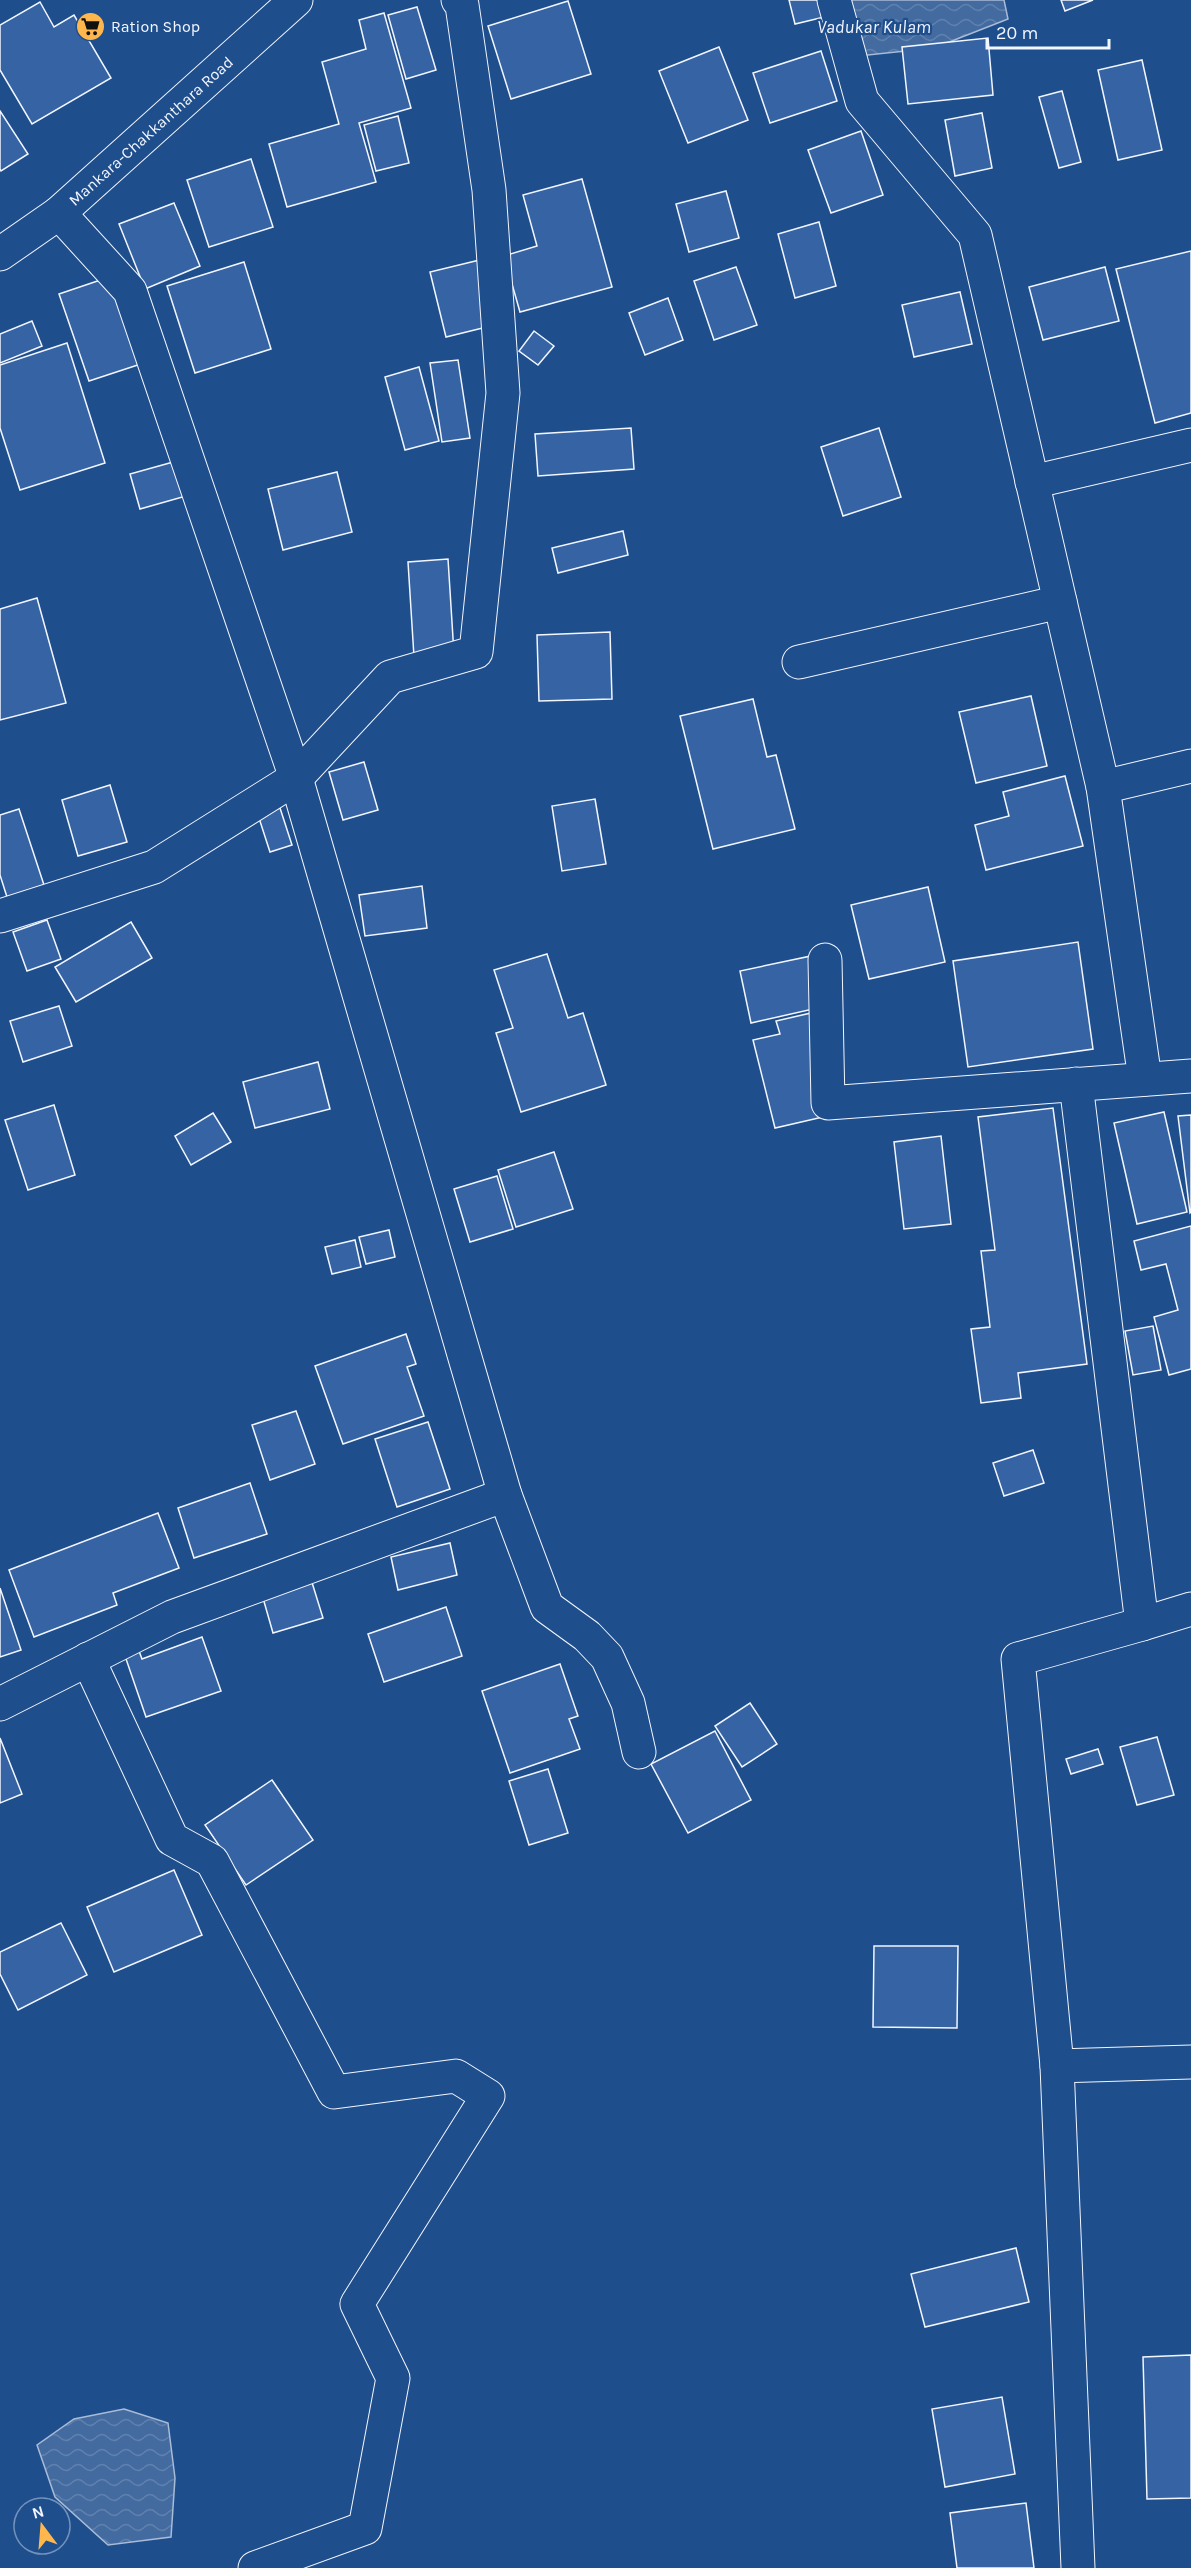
<svg xmlns="http://www.w3.org/2000/svg" width="1191" height="2568" viewBox="0 0 1191 2568" font-family="Karla,sans-serif">
  <style>
    .water { fill: url(#water-waves); stroke: #a8bbd7; stroke-width: 1.5 }
    .building { fill: #3563a3; stroke: #f2f6ff; stroke-width: 1.5 }
    .lines { fill: none; stroke-linecap: round; stroke-linejoin: round }
    .minor-casing { stroke: #f2f6ff; stroke-width: 35 }
    .secondary-casing { stroke: #f2f6ff; stroke-width: 35 }
    .minor { stroke: #1f4e8c; stroke-width: 33 }
    .secondary { stroke: #1f4e8c; stroke-width: 33 }
    .labels { text-anchor: middle; dominant-baseline: central; stroke-width: 4.5; stroke-linejoin: round; paint-order: stroke }
    .poi-label { font-size: 16px; fill: #f2f6ff; stroke: #1f4e8c; text-anchor: start }
    .street-label { font-size: 16px; fill: #f2f6ff; stroke: #1f4e8c }
    .water-label { font-size: 18px; font-style: italic; fill: #f2f6ff; stroke: #1f4e8c }
  </style>
  <defs>
    <pattern id="water-waves" width="16" height="10" patternUnits="userSpaceOnUse" patternTransform="scale(1.5)"><rect width="16" height="10" fill="#446ba0"/><path d="M0 5q4-4 8 0t8 0" fill="none" stroke="#5f81ae"/></pattern>
  </defs>
  <rect width="100%" height="100%" fill="#1f4e8c"/>
  <g class="water">
    <polygon points="841,0 1004,0 1008,19 934,48 849,57"/>
    <polygon points="124,2409 168,2423 175,2478 171,2537 108,2545 55,2497 37,2445 74,2419"/>
  </g>
  <g class="building">
    <polygon points="789,0 838,0 841,13 795,24"/>
    <polygon points="1061,0 1093,0 1065,11"/>
    <polygon points="568,1 591,74 511,99 488,26"/>
    <polygon points="40,2 54,27 74,15 111,78 32,124 0,70 0,25"/>
    <polygon points="417,7 436,70 406,79 388,15"/>
    <polygon points="384,13 411,108 359,123 376,182 287,207 269,144 339,124 322,62 366,49 359,20"/>
    <polygon points="988,38 993,95 908,104 902,47"/>
    <polygon points="719,47 748,120 688,143 659,71"/>
    <polygon points="821,51 837,101 770,123 753,73"/>
    <polygon points="1142,60 1162,150 1118,160 1098,70"/>
    <polygon points="1062,91 1081,162 1059,168 1039,97"/>
    <polygon points="0,111 28,154 1,171 0,169"/>
    <polygon points="982,113 992,168 955,176 945,120"/>
    <polygon points="398,116 409,163 376,171 364,125"/>
    <polygon points="861,131 883,195 831,213 808,150"/>
    <polygon points="251,159 273,227 209,247 187,180"/>
    <polygon points="582,179 612,287 520,312 504,256 537,246 523,195"/>
    <polygon points="726,191 739,238 689,252 676,204"/>
    <polygon points="174,203 200,266 145,289 119,224"/>
    <polygon points="819,222 836,286 795,298 778,234"/>
    <polygon points="1191,251 1191,413 1155,423 1116,269"/>
    <polygon points="492,257 507,322 446,337 430,272"/>
    <polygon points="244,262 271,349 195,373 167,286"/>
    <polygon points="736,267 757,325 714,340 694,281"/>
    <polygon points="1105,267 1119,321 1043,340 1029,287"/>
    <polygon points="130,270 159,358 89,381 59,294"/>
    <polygon points="960,292 972,344 914,357 902,305"/>
    <polygon points="668,298 683,340 645,355 629,313"/>
    <polygon points="32,321 42,346 0,363 0,334"/>
    <polygon points="534,331 554,346 538,365 519,351"/>
    <polygon points="67,343 105,463 20,490 0,428 0,365"/>
    <polygon points="458,360 470,438 442,442 430,363"/>
    <polygon points="419,367 439,441 405,450 385,377"/>
    <polygon points="631,428 634,469 538,476 535,434"/>
    <polygon points="879,428 901,497 843,516 821,447"/>
    <polygon points="184,459 193,494 140,509 130,474"/>
    <polygon points="337,472 352,532 283,550 268,489"/>
    <polygon points="623,531 628,555 558,573 552,548"/>
    <polygon points="448,559 454,654 414,657 408,562"/>
    <polygon points="37,598 66,703 0,720 0,609"/>
    <polygon points="610,632 612,699 539,701 537,635"/>
    <polygon points="1031,696 1047,766 976,783 959,712"/>
    <polygon points="753,699 767,757 776,755 795,829 713,849 680,716"/>
    <polygon points="364,762 378,810 343,820 329,772"/>
    <polygon points="1065,776 1083,846 986,870 975,825 1009,816 1003,792"/>
    <polygon points="110,785 127,842 78,856 62,800"/>
    <polygon points="595,799 606,864 562,871 552,806"/>
    <polygon points="280,808 292,845 270,852 258,815"/>
    <polygon points="19,809 44,885 7,897 0,875 0,815"/>
    <polygon points="422,886 427,928 365,936 359,895"/>
    <polygon points="928,887 945,962 869,979 851,905"/>
    <polygon points="47,920 61,959 27,971 13,932"/>
    <polygon points="131,922 152,958 76,1002 55,967"/>
    <polygon points="1078,942 1093,1049 968,1067 953,961"/>
    <polygon points="547,954 568,1018 583,1013 606,1085 521,1112 496,1033 513,1028 494,970"/>
    <polygon points="811,956 822,1007 751,1023 740,971"/>
    <polygon points="59,1006 72,1046 23,1062 10,1021"/>
    <polygon points="811,1013 836,1114 775,1128 753,1040 780,1034 776,1021"/>
    <polygon points="318,1062 330,1109 255,1128 243,1082"/>
    <polygon points="54,1105 75,1175 28,1190 5,1120"/>
    <polygon points="1053,1108 1087,1364 1018,1373 1021,1398 981,1403 971,1329 990,1327 981,1251 995,1250 978,1117"/>
    <polygon points="1164,1112 1187,1212 1137,1224 1114,1123"/>
    <polygon points="213,1113 231,1142 191,1165 175,1136"/>
    <polygon points="1191,1115 1191,1212 1190,1213 1178,1116"/>
    <polygon points="941,1136 951,1224 904,1229 894,1142"/>
    <polygon points="554,1152 573,1209 516,1227 498,1170"/>
    <polygon points="497,1176 513,1229 470,1242 454,1189"/>
    <polygon points="1191,1226 1191,1369 1169,1375 1154,1317 1178,1310 1166,1264 1141,1270 1134,1241"/>
    <polygon points="389,1230 395,1257 366,1264 359,1237"/>
    <polygon points="355,1240 361,1267 332,1274 325,1247"/>
    <polygon points="1153,1326 1161,1370 1133,1375 1125,1331"/>
    <polygon points="406,1334 416,1364 407,1367 424,1416 343,1444 315,1366"/>
    <polygon points="296,1411 315,1464 270,1480 252,1425"/>
    <polygon points="428,1422 450,1489 397,1507 375,1439"/>
    <polygon points="1033,1450 1044,1483 1004,1496 993,1463"/>
    <polygon points="250,1483 267,1534 194,1558 178,1508"/>
    <polygon points="158,1513 179,1568 113,1593 117,1605 34,1637 9,1570"/>
    <polygon points="450,1543 457,1575 398,1590 391,1557"/>
    <polygon points="310,1576 323,1618 273,1633 261,1591"/>
    <polygon points="0,1588 21,1650 0,1657"/>
    <polygon points="446,1607 462,1656 384,1682 368,1634"/>
    <polygon points="202,1637 221,1691 146,1717 125,1656 139,1651 142,1659"/>
    <polygon points="560,1664 578,1716 569,1719 580,1749 510,1773 482,1691"/>
    <polygon points="750,1703 777,1744 742,1767 715,1726"/>
    <polygon points="715,1731 751,1800 688,1833 651,1764"/>
    <polygon points="1157,1737 1174,1795 1137,1805 1120,1747"/>
    <polygon points="0,1738 22,1794 0,1803"/>
    <polygon points="1098,1749 1103,1764 1071,1774 1066,1759"/>
    <polygon points="548,1769 568,1833 529,1845 509,1781"/>
    <polygon points="272,1780 313,1840 246,1885 205,1825"/>
    <polygon points="174,1870 202,1935 114,1972 87,1907"/>
    <polygon points="61,1923 87,1975 18,2010 0,1974 0,1952"/>
    <polygon points="874,1946 958,1946 957,2028 873,2027"/>
    <polygon points="1016,2248 1029,2302 925,2327 911,2274"/>
    <polygon points="1191,2355 1191,2498 1147,2499 1143,2357"/>
    <polygon points="1002,2397 1015,2474 945,2487 932,2409"/>
    <polygon points="1026,2503 1034,2568 957,2568 950,2513"/>
  </g>
  <g class="lines">
    <defs>
      <g id="minor">
        <polyline points="834,0 862,101 975,235 1103,787 1145,1079"/>
        <polyline points="59,213 130,291 296,778 505,1495 547,1607 587,1636 607,1657 628,1703 639,1752"/>
        <polyline points="1032,482 1191,445"/>
        <polyline points="799,662 1060,602"/>
        <polyline points="1103,787 1191,766"/>
        <polyline points="0,916 154,867 296,778 390,677 476,652 503,393 489,190 462,5 458,0"/>
        <polyline points="825,960 828,1103 1191,1076"/>
        <polyline points="1142,1624 1191,1609"/>
        <polyline points="88,1659 172,1839 212,1861 334,2092 456,2076 488,2096 357,2304 393,2378 365,2528 255,2568"/>
        <polyline points="0,1704 172,1617 505,1495"/>
        <polyline points="1057,2066 1018,1659 1142,1624 1076,1084"/>
        <polyline points="1078,2568 1057,2066 1191,2062"/>
      </g>
      <g id="secondary">
        <path id="s1" d="M0 254 59 213 296 0"/>
      </g>
    </defs>
    <use href="#minor" class="minor-casing"/>
    <use href="#secondary" class="secondary-casing"/>
    <use href="#minor" class="minor"/>
    <use href="#secondary" class="secondary"/>
  </g>
  <defs>
    <symbol id="supermarket-disc" viewBox="-11 -11 22 22"><circle r="9.5" fill="#ffb74d" stroke="#1f4e8c"/><path d="M-6-5.5h2.5l.6 2H6L4.5 2H-2.5L-4.4-4H-6ZM-1.5 3.2a1.3 1.3 0 1 0 .1 0ZM3 3.2a1.3 1.3 0 1 0 .1 0Z" fill="#111"/></symbol>
  </defs>
  <g fill-rule="evenodd">
    <use href="#supermarket-disc" x="74" y="10" width="33" height="33"/>
  </g>
  <g class="labels">
    <g class="poi-label">
      <text x="111" y="26">Ration Shop</text>
    </g>
    <g class="street-label">
      <text stroke="none"><textPath href="#s1" startOffset="195">Mankara-Chakkanthara Road</textPath></text>
    </g>
    <g class="water-label">
      <text x="874" y="27">Vadukar Kulam</text>
    </g>
  </g>
  <g transform="translate(42 2526) rotate(344)"><circle r="28" fill="#1f4e8c" stroke="#7391ba" stroke-width="1.5"/>
  <path d="M0-4.5L10 22L0 15L-10 22Z" fill="#ffb74d"/>
  <text y="-9" font-size="16" font-weight="bold" text-anchor="middle" fill="#f2f6ff">N</text>
  </g>
  <path d="M987 39v9h122v-9" fill="none" stroke="#f2f6ff" stroke-width="3"/>
  <text x="996" y="39" font-size="18" fill="#f2f6ff" stroke="#1f4e8c" stroke-width="4.5" paint-order="stroke">20 m</text>
</svg>
